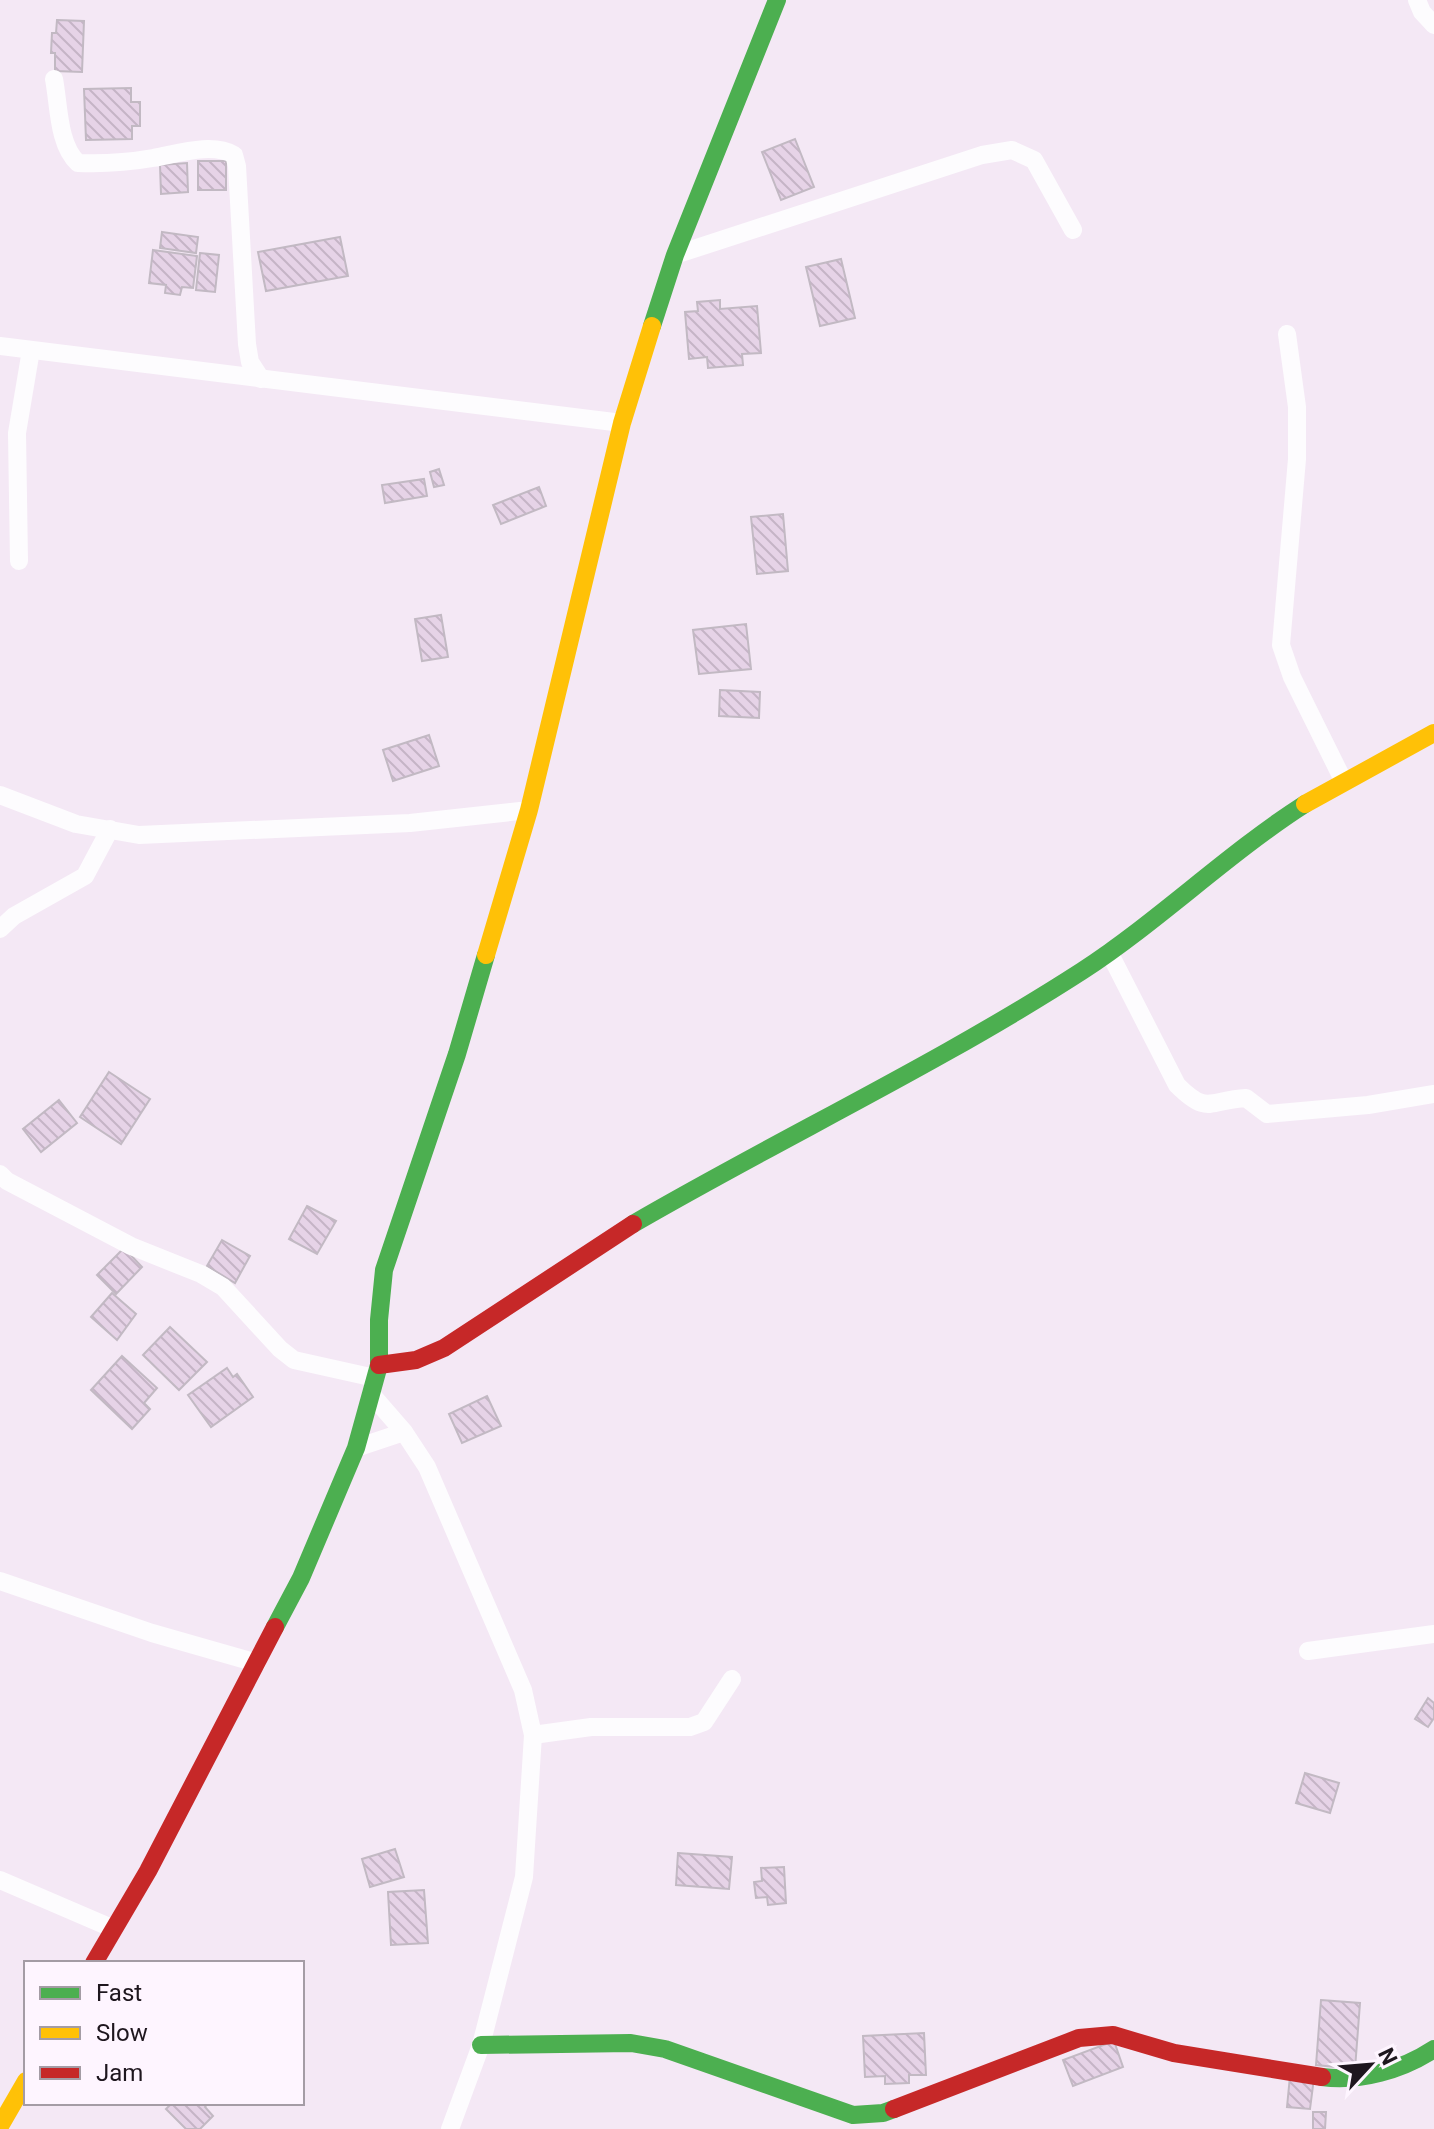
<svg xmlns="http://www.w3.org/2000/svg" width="1434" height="2129" viewBox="0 0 1434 2129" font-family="Roboto,sans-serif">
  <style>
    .building { fill: url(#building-back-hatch); stroke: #c2b9c3; stroke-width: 2 }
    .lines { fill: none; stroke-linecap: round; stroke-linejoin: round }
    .street { stroke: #fdfcfe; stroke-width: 18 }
    .fast { stroke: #4caf50; stroke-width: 18 }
    .slow { stroke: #ffc107; stroke-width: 18 }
    .jam { stroke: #c62828; stroke-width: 18 }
  </style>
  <defs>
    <pattern id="building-back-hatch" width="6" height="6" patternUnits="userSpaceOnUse" patternTransform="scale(2)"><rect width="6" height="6" fill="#e6d3e7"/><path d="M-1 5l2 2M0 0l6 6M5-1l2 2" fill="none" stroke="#c5b4c6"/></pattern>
  </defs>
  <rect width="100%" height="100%" fill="#f4e8f5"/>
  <g class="building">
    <polygon points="57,20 84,21 82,72 55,71 55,53 51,53 52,33 56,33"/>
    <polygon points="131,88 131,102 140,102 140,126 132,126 132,139 86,140 84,89"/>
    <polygon points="795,139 814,187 781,200 762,152"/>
    <rect x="198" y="161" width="28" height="29"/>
    <polygon points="187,163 188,192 161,194 160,165"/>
    <polygon points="162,232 198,237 196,253 160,248"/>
    <polygon points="340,237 348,276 266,291 258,252"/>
    <polygon points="153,250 197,256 193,288 182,287 180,295 165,293 166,285 149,283"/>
    <polygon points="200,253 219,255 215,292 196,290"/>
    <polygon points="841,259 855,318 820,326 806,267"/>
    <polygon points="720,300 720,309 757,306 761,353 742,354 743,365 708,368 707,357 689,359 685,312 698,311 697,302"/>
    <polygon points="439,469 444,485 434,487 430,472"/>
    <polygon points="424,479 427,496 385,503 382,485"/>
    <polygon points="539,487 546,506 501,524 493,505"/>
    <polygon points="783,514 788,571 757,574 751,517"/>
    <polygon points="441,615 448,657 422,661 415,619"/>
    <polygon points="746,624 751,669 699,674 693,630"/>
    <polygon points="720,690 760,692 759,718 719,716"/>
    <polygon points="429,735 439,766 393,781 383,750"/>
    <polygon points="109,1072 150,1099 121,1144 80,1117"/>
    <polygon points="59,1100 77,1123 41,1152 23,1129"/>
    <polygon points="307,1206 336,1221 317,1254 289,1239"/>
    <polygon points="222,1240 250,1256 235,1283 207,1266"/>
    <polygon points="124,1248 142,1267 116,1294 97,1275"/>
    <polygon points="112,1293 136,1314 117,1340 91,1317"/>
    <polygon points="170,1327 207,1362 179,1390 143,1355"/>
    <polygon points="122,1356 157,1388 144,1403 150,1409 132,1429 91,1390"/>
    <polygon points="227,1368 233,1377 237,1374 253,1397 211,1427 188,1395"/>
    <polygon points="487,1396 501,1426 462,1443 449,1414"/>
    <polygon points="1428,1698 1434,1703 1434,1718 1428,1727 1415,1719"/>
    <polygon points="1305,1773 1339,1783 1330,1813 1296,1803"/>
    <polygon points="395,1849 404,1877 370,1887 362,1859"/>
    <polygon points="678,1853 732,1857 729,1889 676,1885"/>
    <polygon points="784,1867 786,1903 768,1905 767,1897 756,1898 754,1882 762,1881 761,1868"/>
    <polygon points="424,1890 428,1943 391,1945 388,1892"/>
    <polygon points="1321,2000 1360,2003 1355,2069 1316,2065"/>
    <polygon points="924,2033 926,2075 909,2075 909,2083 885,2084 885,2076 865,2077 863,2036"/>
    <polygon points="1114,2041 1123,2067 1073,2086 1063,2060"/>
    <polygon points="1290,2076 1314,2078 1310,2109 1287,2107"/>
    <polygon points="172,2103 208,2103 205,2107 213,2116 200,2129 186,2129 166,2109"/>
    <polygon points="1313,2112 1326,2112 1325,2129 1313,2129"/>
  </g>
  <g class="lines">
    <g class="street">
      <polyline points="1417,0 1422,12 1434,25"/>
      <path d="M54 79C59 105 58 145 78 163 102 164 130 162 153 158 177 154 212 142 234 155L237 166 247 344 250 362 261 379"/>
      <polyline points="675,255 982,155 1012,150 1034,160 1073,230"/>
      <polyline points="1287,334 1297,407 1297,459 1281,645 1292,677 1343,780"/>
      <polyline points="0,346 622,423"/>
      <polyline points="19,561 17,433 31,350"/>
      <polyline points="0,795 76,824 139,835 410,823 529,810"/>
      <polyline points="0,929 14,916 85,876 110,829"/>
      <path d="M1109 952 1177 1085C1208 1116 1209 1100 1246 1098L1267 1114 1368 1105 1434 1094"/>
      <polyline points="0,1174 7,1181 131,1246 201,1274 223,1287 280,1349 294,1360 375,1378"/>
      <polyline points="371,1394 404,1432 427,1467 523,1690 533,1735 524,1877 481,2045 450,2129"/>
      <polyline points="356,1448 404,1432"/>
      <polyline points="0,1581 152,1633 257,1663"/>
      <polyline points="1308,1651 1434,1634"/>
      <polyline points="533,1735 591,1727 690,1727 704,1722 732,1679"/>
      <polyline points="0,1880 114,1929"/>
    </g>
    <g class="fast">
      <polyline points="652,326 675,255 777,0"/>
      <path d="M633 1224C781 1138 938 1064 1082 971 1160 920 1227 854 1305 804"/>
      <polyline points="275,1627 301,1578 356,1448 379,1365 379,1320 384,1270 457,1054 486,955"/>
      <polyline points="481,2045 631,2043 665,2049 853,2115 883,2113 894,2109"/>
      <path d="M1322 2077C1360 2082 1402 2070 1434 2049"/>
    </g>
    <g class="slow">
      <polyline points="1305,804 1434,733"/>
      <polyline points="486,955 529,810 622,423 652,326"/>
      <polyline points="0,2126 26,2081"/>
    </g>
    <g class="jam">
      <polyline points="379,1365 416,1360 444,1348 633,1224"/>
      <polyline points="94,1963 148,1871 275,1627"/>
      <polyline points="894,2109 1079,2038 1113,2035 1174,2053 1322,2077"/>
    </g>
  </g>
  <rect x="24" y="1961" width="280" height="144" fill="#fef5ff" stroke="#a49ca5" stroke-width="2"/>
  <rect x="40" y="1987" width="40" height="12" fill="#4caf50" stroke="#a49ca5" stroke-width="2"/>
  <text x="96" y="2001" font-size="24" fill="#1e161e">Fast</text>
  <rect x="40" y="2027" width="40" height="12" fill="#ffc107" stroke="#a49ca5" stroke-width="2"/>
  <text x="96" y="2041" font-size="24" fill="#1e161e">Slow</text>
  <rect x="40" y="2067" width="40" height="12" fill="#c62828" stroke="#a49ca5" stroke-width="2"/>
  <text x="96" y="2081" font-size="24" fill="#1e161e">Jam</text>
  <g transform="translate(1370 2065) rotate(64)" stroke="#fef5ff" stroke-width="6" paint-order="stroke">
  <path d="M0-6L14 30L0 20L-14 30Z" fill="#1e161e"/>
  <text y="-12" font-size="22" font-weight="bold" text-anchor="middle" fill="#1e161e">N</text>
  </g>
</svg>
